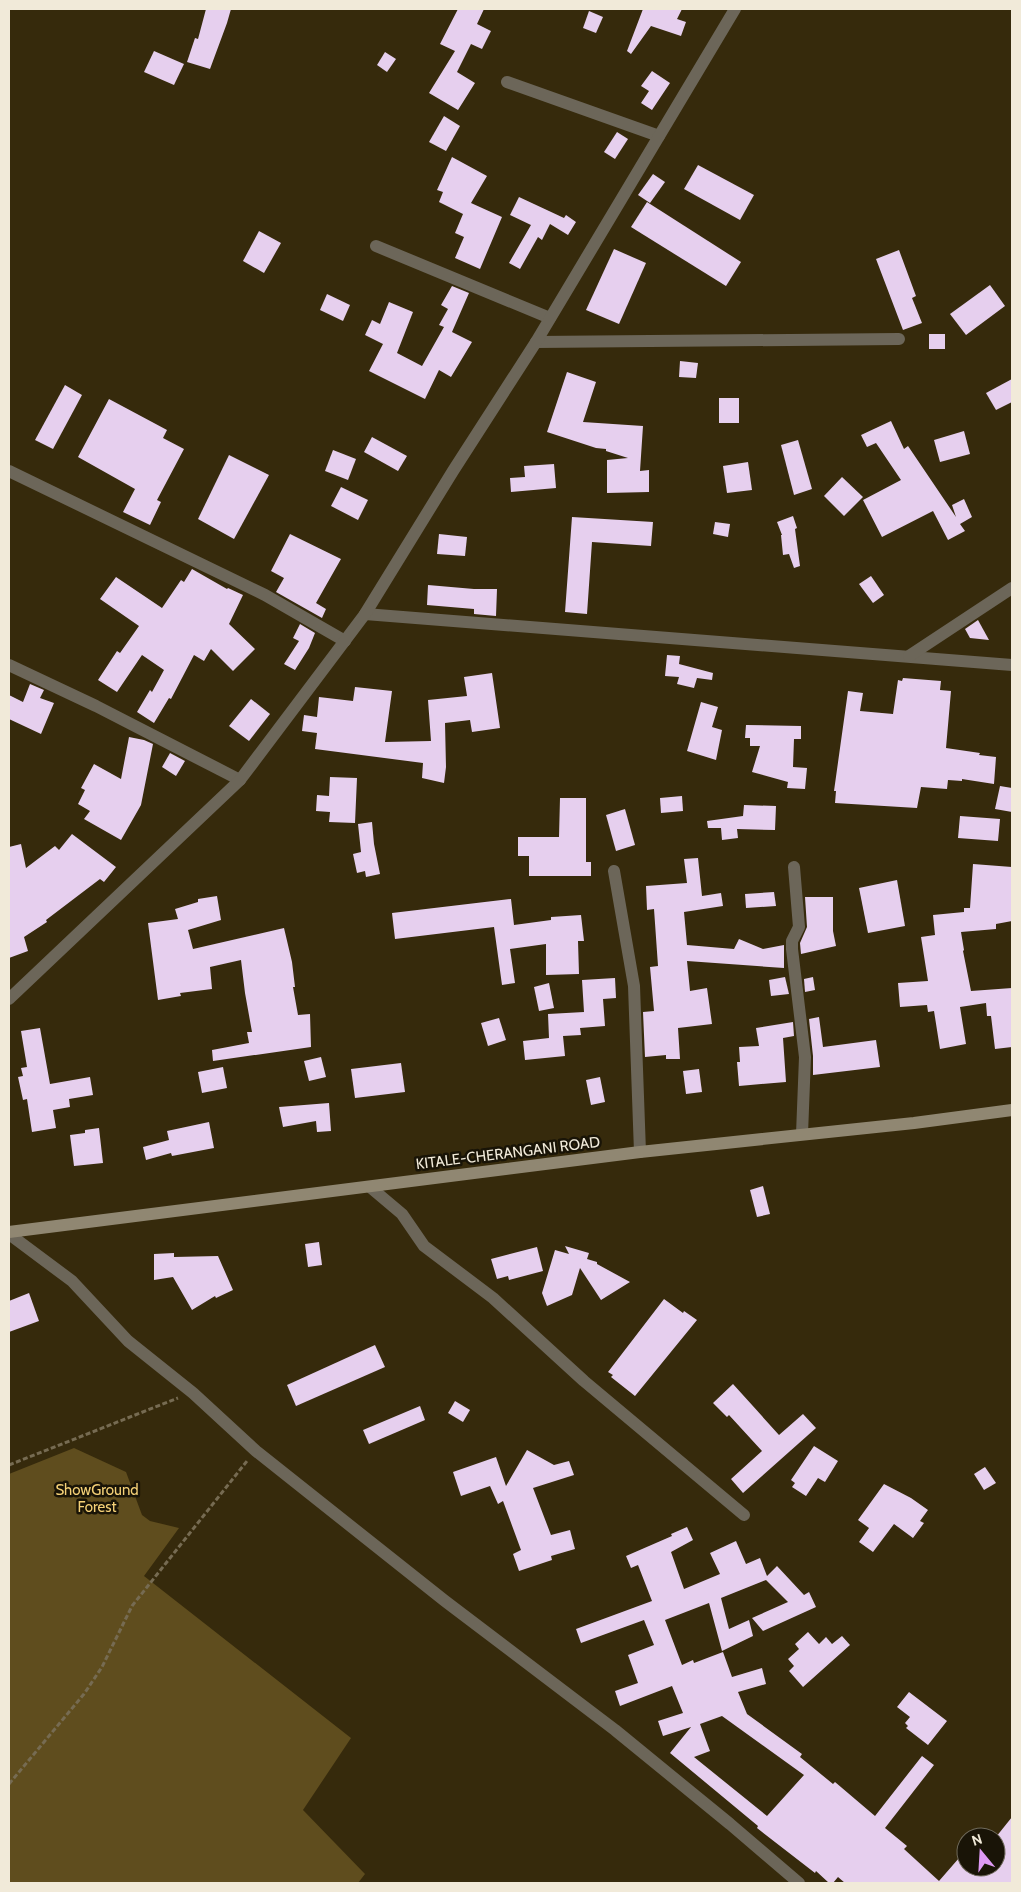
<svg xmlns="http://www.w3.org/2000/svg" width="1021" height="1892" viewBox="0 0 1021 1892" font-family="Cabin,sans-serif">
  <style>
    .green { fill: #5f4d1e }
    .building { fill: #e6cfee; fill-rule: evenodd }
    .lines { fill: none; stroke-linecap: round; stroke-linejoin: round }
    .path { stroke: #766b52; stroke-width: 3; stroke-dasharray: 5 2.5; stroke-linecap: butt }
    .street { stroke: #6c6659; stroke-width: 12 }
    .secondary { stroke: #908772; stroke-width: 12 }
    .labels { text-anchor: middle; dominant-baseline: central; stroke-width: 5; stroke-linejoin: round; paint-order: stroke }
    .street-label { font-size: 15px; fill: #f1ead9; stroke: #191407 }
    .park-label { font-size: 15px; fill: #f5d177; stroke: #191407 }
  </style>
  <rect width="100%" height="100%" fill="#362a0c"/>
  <polygon class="green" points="74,1448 126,1472 142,1515 150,1521 179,1528 144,1576 351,1738 303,1810 365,1874 358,1883 9,1883 9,1474"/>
  <g class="building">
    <polygon points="206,9 231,9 227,23 210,69 187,62 195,38 198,39"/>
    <polygon points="458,9 484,9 477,24 491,31 482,49 471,44 457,72 475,83 458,110 429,93 455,51 440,44"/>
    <polygon points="643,9 682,9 677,19 686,22 681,36 651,26 631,54 627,51"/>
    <polygon points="589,11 603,17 596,33 583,28"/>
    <polygon points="154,51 184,64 174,85 144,72"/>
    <polygon points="385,52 396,59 387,72 377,65"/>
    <polygon points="652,71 670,83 652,110 641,103 649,91 641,86"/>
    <polygon points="444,116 460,126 446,151 429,142"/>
    <polygon points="617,132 628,139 615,159 604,152"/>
    <polygon points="452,157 487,176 471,203 502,217 480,269 455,258 464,237 455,233 463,214 439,202 443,192 437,190"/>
    <polygon points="698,165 754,195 740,220 684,189"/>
    <polygon points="653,174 665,182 650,203 638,195"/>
    <polygon points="519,197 564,218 566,215 576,222 568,235 550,224 542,240 538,237 520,269 509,263 531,225 510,215"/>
    <polygon points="647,202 741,262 726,286 631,227"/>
    <polygon points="259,231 281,243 264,273 243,261"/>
    <polygon points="614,249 646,263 619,324 586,310"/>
    <polygon points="899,250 916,296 912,298 922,323 903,330 876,259"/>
    <polygon points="990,285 1005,306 966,335 950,314"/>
    <polygon points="452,286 469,293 452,332 472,342 451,377 439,370 425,399 369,371 383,344 365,335 372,320 380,324 389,302 413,312 397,353 422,366 444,327 439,325 448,309 441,305"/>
    <polygon points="327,294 350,305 343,321 320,310"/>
    <rect x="929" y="334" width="16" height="15"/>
    <polygon points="680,361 698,363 696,378 679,377"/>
    <polygon points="567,372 596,382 583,422 643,426 640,471 649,470 649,492 607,493 607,460 628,458 606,451 606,449 596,448 547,432"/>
    <polygon points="1012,379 1012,402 996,410 986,393"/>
    <polygon points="65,385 82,395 53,449 35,440"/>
    <rect x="719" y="398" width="20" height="25"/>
    <polygon points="109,399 167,430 163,438 184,449 157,500 161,502 150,525 123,512 135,489 78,457"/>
    <polygon points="891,421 904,449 908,446 956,517 952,505 964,499 972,517 960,524 965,531 948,540 933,511 882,537 863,500 901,480 876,443 867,447 861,435"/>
    <polygon points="964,431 970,454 940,462 934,440"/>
    <polygon points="372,437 407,456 398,471 364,452"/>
    <polygon points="798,440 812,489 794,495 781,445"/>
    <polygon points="333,450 356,459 348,480 325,471"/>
    <polygon points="229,455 269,475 234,539 198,519"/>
    <polygon points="748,462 752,490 727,493 723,466"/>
    <polygon points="554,464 556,488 511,492 510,478 525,477 524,466"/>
    <polygon points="842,477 863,497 844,516 824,496"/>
    <polygon points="341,487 368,500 358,520 331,506"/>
    <polygon points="793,516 797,528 795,529 800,566 794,568 789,554 783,555 781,535 782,535 777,522"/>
    <polygon points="572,517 653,522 651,546 592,542 587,614 565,612"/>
    <polygon points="715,522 730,524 728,537 713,534"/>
    <polygon points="290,534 341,559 316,603 326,609 322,618 276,592 284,578 271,571"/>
    <polygon points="439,534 467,537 465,556 437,554"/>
    <polygon points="192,569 227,589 228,588 243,595 229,624 255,649 233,671 211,649 204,661 194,655 171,699 169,698 154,723 137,712 150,690 152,692 164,670 142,655 117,692 98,680 117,651 120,653 139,626 100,599 116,577 162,608 181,580 184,582"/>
    <polygon points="871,576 884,595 873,603 859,584"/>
    <polygon points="428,585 474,589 497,589 496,616 474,614 474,609 427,605"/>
    <polygon points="978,620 989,640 970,638 965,629"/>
    <polygon points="300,624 315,633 309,648 295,670 284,664 299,641 293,638"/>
    <polygon points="667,655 680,656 679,664 713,673 712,680 697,678 694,688 677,684 679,677 665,676"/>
    <polygon points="492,673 500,728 472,732 470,720 445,723 446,767 444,783 422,778 423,763 315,749 317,733 302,731 304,715 317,717 319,697 353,701 355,687 392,691 385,742 431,741 428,700 467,696 464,677"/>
    <polygon points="903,678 941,681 940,690 951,691 946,748 980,753 979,755 996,757 994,784 962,779 962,781 948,780 947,789 921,787 917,808 835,803 836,791 834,791 848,691 863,693 860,711 893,714 898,680 902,681"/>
    <polygon points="30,684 44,690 40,698 54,703 41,734 9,719 9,695 23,702"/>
    <polygon points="251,699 270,714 249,741 229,726"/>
    <polygon points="701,702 718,707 712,727 722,730 716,760 687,751"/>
    <polygon points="746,725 801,726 801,739 794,739 793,767 807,768 805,789 787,788 788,782 752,772 760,746 750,746 750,738 745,738"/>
    <polygon points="129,737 144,740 153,744 141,805 121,840 84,819 90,811 78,804 85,790 81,788 94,764 121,779"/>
    <polygon points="170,753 185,761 176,776 162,767"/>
    <polygon points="330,777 357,778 355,823 329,822 330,812 316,811 317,795 329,796"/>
    <polygon points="1000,786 1012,788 1012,812 995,809"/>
    <polygon points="682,796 683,811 661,813 660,798"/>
    <polygon points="560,798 586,798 586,862 591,862 591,876 529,876 529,856 518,856 518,837 559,837"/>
    <polygon points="744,805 776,806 775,830 737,829 738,838 722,840 721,828 708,828 707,821 743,816"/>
    <polygon points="625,809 635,845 616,851 606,815"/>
    <polygon points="960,816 1000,819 998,841 958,838"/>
    <polygon points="372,822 374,844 380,874 366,877 365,871 357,873 353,854 361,852 358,824"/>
    <polygon points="72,834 116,867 104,882 100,879 46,920 47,922 24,937 28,951 9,958 9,847 21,844 26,868 55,846 59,850"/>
    <polygon points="698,858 702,896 721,893 723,906 684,912 687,945 734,949 739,939 763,949 784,945 784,968 687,961 690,991 707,988 712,1024 678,1028 680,1059 666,1059 666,1055 645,1057 643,1012 654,1011 650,967 658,966 654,909 647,910 646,886 687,883 684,859"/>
    <polygon points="973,864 1012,867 1012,921 996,924 996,929 961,932 964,950 963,951 971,991 1012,988 1012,1047 995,1049 991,1016 987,1016 986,1003 960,1007 966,1044 940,1049 934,1011 928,1012 927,1005 900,1007 898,983 928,981 921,937 935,935 933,915 964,912 964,908 970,908"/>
    <polygon points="897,880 905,926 868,933 859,888"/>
    <polygon points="774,892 776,906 746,908 745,894"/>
    <polygon points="217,896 221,920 188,930 193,949 284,928 292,962 295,987 293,987 298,1015 310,1014 311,1047 213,1061 212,1050 249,1043 247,1032 252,1032 245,993 241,960 210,967 212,989 180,993 181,996 158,1000 148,923 178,919 175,909 198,902 198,899"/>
    <polygon points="805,897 833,897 833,931 836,946 801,954 800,943 807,927"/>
    <polygon points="511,899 514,925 551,920 551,917 581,915 584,941 578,941 579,974 546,975 546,944 510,949 515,983 502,985 494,927 395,939 392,913"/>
    <polygon points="785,977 789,994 771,996 769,980"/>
    <polygon points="813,977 815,990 805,992 804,979"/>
    <polygon points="615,978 616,998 603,999 605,1026 580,1028 581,1035 563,1036 565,1056 525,1060 523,1041 549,1038 548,1014 584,1012 582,980"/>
    <polygon points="549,983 554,1008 539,1011 534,987"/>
    <polygon points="819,1017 823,1047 876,1040 880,1067 813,1075 813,1056 809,1019"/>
    <polygon points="499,1018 506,1040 488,1046 481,1023"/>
    <polygon points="793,1022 794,1036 783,1038 786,1082 739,1086 737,1062 740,1062 739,1047 759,1046 756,1028"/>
    <polygon points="40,1028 50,1084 90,1077 93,1095 69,1099 70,1107 53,1110 56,1128 32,1132 27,1099 23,1100 18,1077 23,1076 21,1068 27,1067 21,1031"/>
    <polygon points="321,1057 326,1077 309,1081 304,1061"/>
    <polygon points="401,1063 405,1092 355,1098 351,1069"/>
    <polygon points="223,1067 227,1088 202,1093 198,1072"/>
    <polygon points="699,1069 702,1092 686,1094 683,1071"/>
    <polygon points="600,1077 605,1102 591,1105 586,1080"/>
    <polygon points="329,1103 331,1131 317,1132 316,1121 283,1127 279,1107"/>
    <polygon points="209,1122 214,1148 172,1156 171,1153 146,1160 143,1147 169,1140 167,1131"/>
    <polygon points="99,1128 103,1163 74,1166 70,1135 85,1133 85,1130"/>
    <polygon points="763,1186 770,1214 757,1217 750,1190"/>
    <polygon points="319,1242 322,1265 308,1267 305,1244"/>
    <polygon points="565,1246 589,1253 587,1259 597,1262 597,1264 630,1282 601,1300 580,1268 572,1295 547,1306 542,1293 555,1250 569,1254"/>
    <polygon points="537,1247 543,1271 509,1280 508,1276 497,1279 491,1259"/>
    <polygon points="174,1253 174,1257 218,1256 233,1290 216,1298 215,1296 192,1310 173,1277 154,1280 154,1254"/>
    <polygon points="29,1293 39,1321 9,1332 9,1301"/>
    <polygon points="664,1299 683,1313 684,1311 697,1320 635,1396 611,1377 613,1375 608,1372"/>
    <polygon points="375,1345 385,1367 296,1406 287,1385"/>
    <polygon points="733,1384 779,1435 803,1414 816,1428 743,1493 731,1479 762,1451 729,1415 727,1417 713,1403"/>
    <polygon points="455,1401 470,1410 463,1422 448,1413"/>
    <polygon points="420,1406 425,1420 369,1444 363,1430"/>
    <polygon points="814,1446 838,1461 825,1482 818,1478 806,1496 792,1487 795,1483 791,1480"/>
    <polygon points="527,1450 554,1465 569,1461 574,1475 533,1488 551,1535 570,1530 575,1549 551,1556 552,1560 519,1571 513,1554 521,1550 503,1501 498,1504 490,1486 461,1496 453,1472 496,1457 506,1486"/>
    <polygon points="985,1467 996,1483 984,1490 974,1474"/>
    <polygon points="884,1484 911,1498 928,1510 920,1521 924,1523 913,1538 894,1524 873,1552 859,1542 869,1528 858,1520"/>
    <path d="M687 1527 693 1540 671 1552 684 1589 720 1574 710 1553 736 1541 746 1564 760 1558 767 1576 777 1566 804 1595 809 1592 816 1607 763 1631 752 1618 788 1602 766 1580 721 1598 729 1629 749 1620 753 1636 722 1651 709 1603 665 1620 682 1665 693 1660 694 1663 723 1652 732 1677 762 1668 766 1684 738 1692 747 1714 802 1754 800 1757 833 1784 835 1782 875 1816 922 1756 934 1765 885 1828 907 1846 904 1849 939 1881 966 1850V1867H996V1837L1012 1817V1883H845L838 1877 833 1883H829L816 1871 815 1873 757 1828 758 1826 670 1753 691 1727 663 1736 658 1721 683 1713 672 1686 620 1706 615 1691 638 1683 628 1655 654 1645 644 1620 581 1643 576 1629 652 1601 638 1565 631 1568 626 1556 672 1536 671 1534ZM722 1716 804 1775 767 1816 694 1757 710 1751 700 1724Z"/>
    <polygon points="808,1632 819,1644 826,1637 832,1644 842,1636 850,1645 803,1687 789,1671 794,1666 788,1659 799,1649 795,1644"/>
    <polygon points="909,1692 947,1721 928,1745 906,1728 908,1726 905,1723 910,1717 897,1707"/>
  </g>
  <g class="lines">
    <g class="path">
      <polyline points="9,1465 178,1398"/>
      <polyline points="9,1784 84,1694 102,1667 132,1606 247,1461"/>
    </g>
    <g class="street">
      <polyline points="507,82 659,136"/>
      <polyline points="376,246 550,318"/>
      <polyline points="536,342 899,339"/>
      <polyline points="9,471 265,595 345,641"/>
      <polyline points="365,614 1012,665"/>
      <polyline points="909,656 1012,588"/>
      <polyline points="9,665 96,706 240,780"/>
      <polyline points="794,867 799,927 792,941 792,949 805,1057 802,1134"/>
      <polyline points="614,871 634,986 640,1152"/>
      <polyline points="9,999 240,780 365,614 453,471 536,342 735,9"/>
      <polyline points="370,1187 402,1214 424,1246 493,1298 584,1381 744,1515"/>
      <polyline points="9,1234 72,1281 128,1341 193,1393 256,1451 445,1601 615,1730 730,1824 799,1883"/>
    </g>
    <polyline class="secondary" points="9,1232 640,1152 914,1123 1012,1110"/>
  </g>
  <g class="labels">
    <g class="street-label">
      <text transform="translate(508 1153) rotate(-7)">KITALE-CHERANGANI ROAD</text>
    </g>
    <g class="park-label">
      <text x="97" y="1490">ShowGround<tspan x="97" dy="17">Forest</tspan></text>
    </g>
  </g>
  <rect width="1021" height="1892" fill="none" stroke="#f1ead9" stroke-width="20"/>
  <g transform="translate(981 1852) rotate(342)"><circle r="24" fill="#191407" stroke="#6f6a5b"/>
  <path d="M0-4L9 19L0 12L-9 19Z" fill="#dd99f4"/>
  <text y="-8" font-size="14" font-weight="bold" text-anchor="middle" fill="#f1ead9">N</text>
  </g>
</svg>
